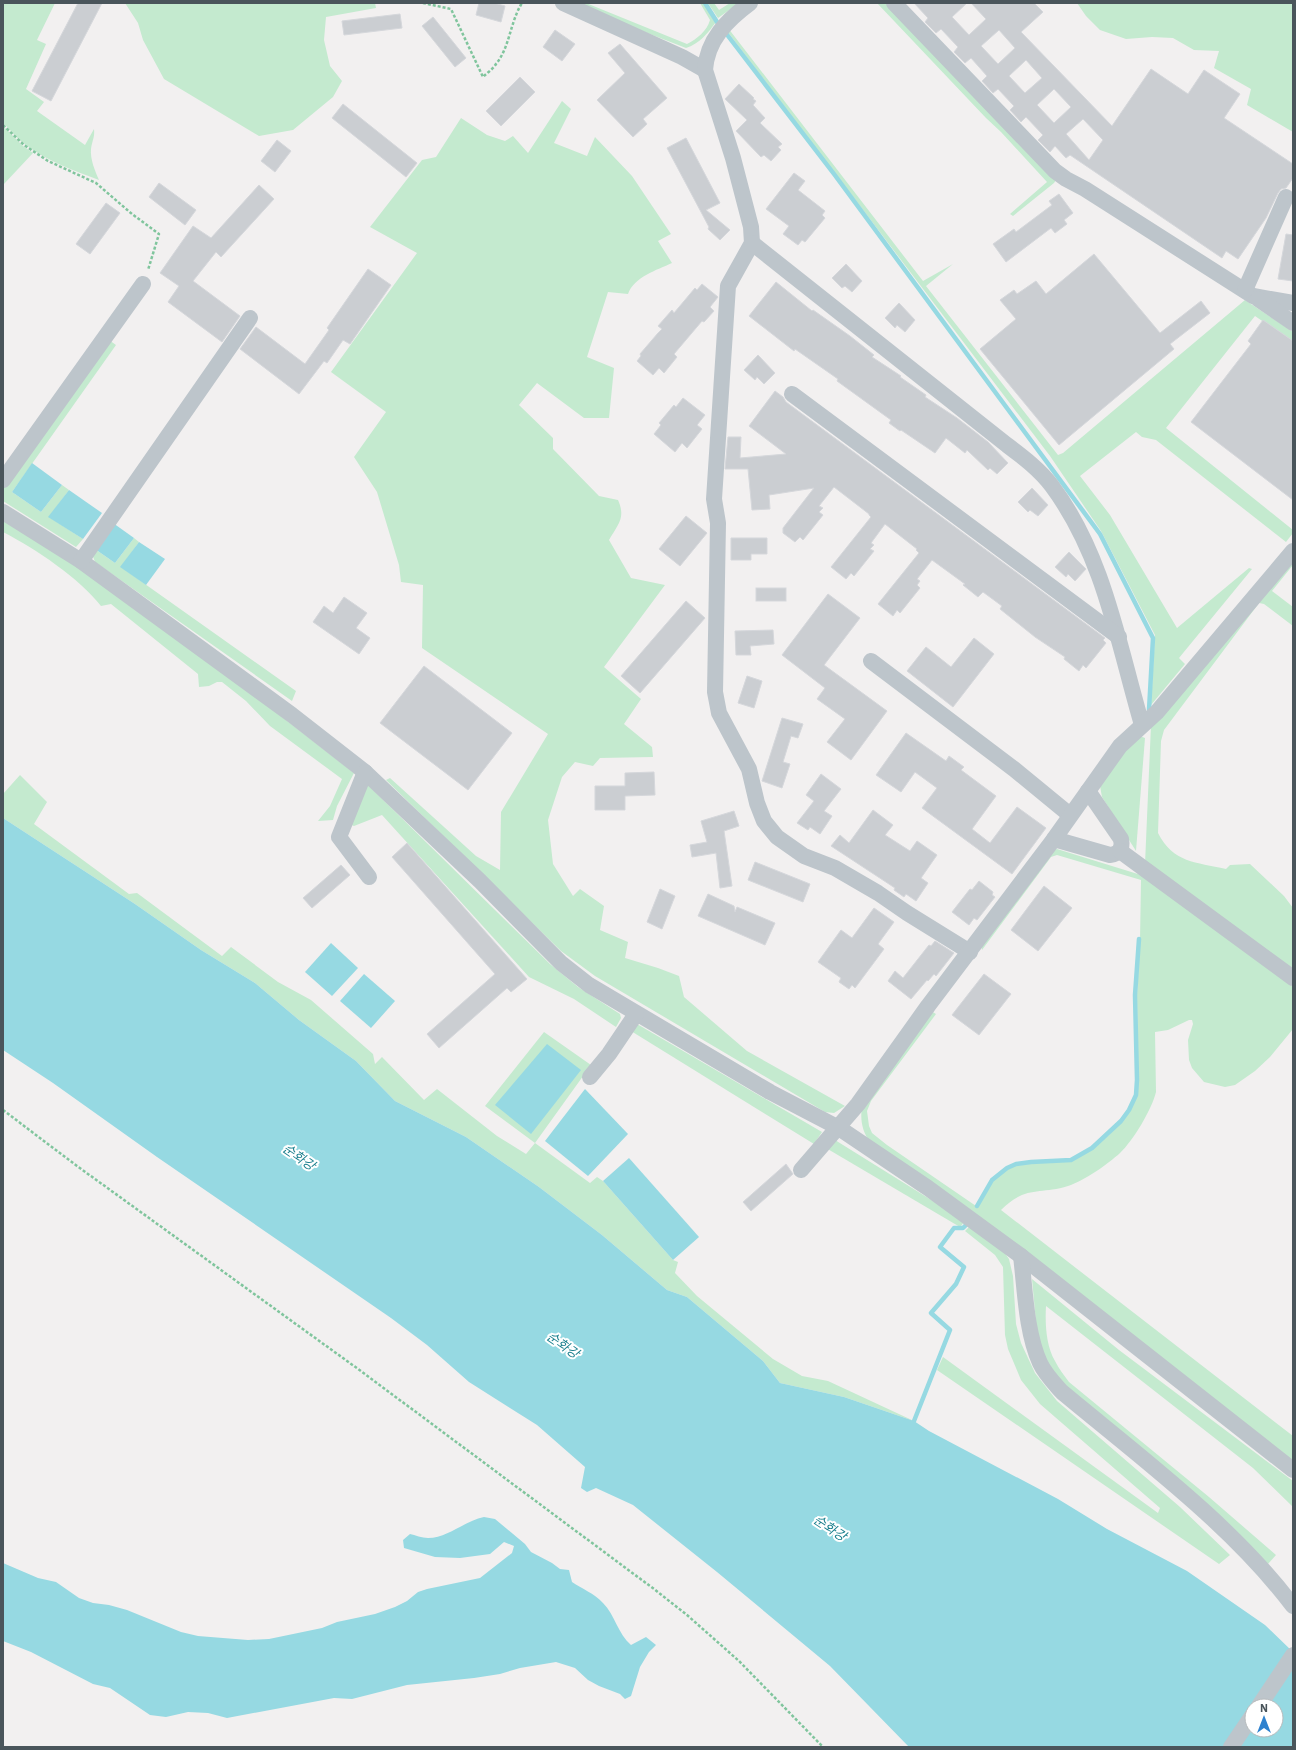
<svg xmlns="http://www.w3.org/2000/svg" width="1296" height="1750" viewBox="0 0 1296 1750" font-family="'IBM Plex Sans','Noto Sans KR',sans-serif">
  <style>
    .green { fill: #c4eacf }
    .water { fill: #96d9e2; fill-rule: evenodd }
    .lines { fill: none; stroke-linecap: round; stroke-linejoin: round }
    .stream { stroke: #96d9e2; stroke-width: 4.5 }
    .building { fill: #cbced2; stroke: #d5d7db; fill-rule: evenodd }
    .path { stroke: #80c59d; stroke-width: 2.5; stroke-dasharray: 3 2; stroke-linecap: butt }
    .minor { stroke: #bdc5cb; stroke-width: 16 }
    .labels { text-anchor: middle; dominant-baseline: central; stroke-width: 4; stroke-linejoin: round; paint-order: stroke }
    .water-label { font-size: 13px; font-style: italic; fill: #1c808e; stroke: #fff }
  </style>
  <rect width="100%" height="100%" fill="#f2f0f0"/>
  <g class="green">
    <path d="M3 3H55L37 40 46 44 26 89 44 102 37 111 85 145 94 129C95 137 92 141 91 149 90 159 95 171 99 180 75 171 47 161 26 145 17 139 11 130 3 123Z"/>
    <polygon points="125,3 375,3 376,8 326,17 324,40 330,66 342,81 333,97 293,130 259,136 164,79 143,40 138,23"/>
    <path d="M577 3H586L687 44C697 39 707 31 710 20L700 3H703L716 22C708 33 699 44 686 48L611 19Z"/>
    <polygon points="708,3 714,3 719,10 730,3 739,3 718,18"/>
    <polygon points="754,3 758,3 728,28 923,281 953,264 926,286 1058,455 1063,453 1245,300 1293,332 1293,342 1255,316 1166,428 1293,530 1293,533 1286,542 1156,440 1142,437 1136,432 1080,476 1110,515 1177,628 1249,568 1252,569 1179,658 1185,664 1151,705 1155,635 1101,531 1050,456 724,27"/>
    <polygon points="877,3 888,3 1056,180 1054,183 1013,216 1010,214 1047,182 1001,132 986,118"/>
    <polygon points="1077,3 1293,3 1293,132 1247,105 1251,89 1214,68 1219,51 1194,50 1173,38 1152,37 1126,39 1100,30 1086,16"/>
    <path d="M562 101 571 109 554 143 587 156 595 137 632 176 671 234 658 241 672 263C657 270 634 277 628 294L608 292 587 357 614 368 609 418H584L537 383 519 405 553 438V449L599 496 618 500C626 518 618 524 609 540L631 578 665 585 604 667 641 699 624 724 652 747 653 757 600 758 593 766 575 762 562 777 548 820 553 864 573 896 580 889 604 906 600 930 628 942 625 958 658 968 679 976 684 997 747 1051 845 1106 834 1113 825 1112 595 976 561 951 386 780 390 778 476 856 500 870 501 812 548 734 422 648 423 585 401 582 399 565 377 492 354 457 386 412 331 372 417 253 370 227 422 160 436 157 461 118 487 135 505 141 513 136 528 153Z"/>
    <polygon points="3,126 23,146 33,153 3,185"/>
    <polygon points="109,340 116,345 12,492 41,512 62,485 69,490 49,517 83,539 76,547 3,501 3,487"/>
    <path d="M3 518 78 565 264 703 354 773 337 806 333 820 318 821 330 806 342 779 270 726 246 701 222 682H217L209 686 199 687 198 674 111 604 101 606C79 578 36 549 3 532Z"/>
    <polygon points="134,538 139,542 121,567 296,691 292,701 95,562 92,554 95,549 115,563"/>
    <path d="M1293 557V565L1272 591 1293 607V626L1264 604 1259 603 1164 730 1161 741 1158 833C1173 863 1196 862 1226 869L1230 865 1250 864 1284 896 1293 908V973L1145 864 1151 725Z"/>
    <polygon points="1140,736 1145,738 1136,851 1102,797 1100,786 1120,752"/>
    <polygon points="20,775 47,802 34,824 129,894 137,893 222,956 231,947 278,982 311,1000 373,1054 375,1064 382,1057 424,1100 437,1089 497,1136 526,1154 535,1143 485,1106 544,1032 591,1065 535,1143 590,1183 597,1177 603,1181 673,1260 678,1262 675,1273 697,1296 773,1359 802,1376 828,1381 914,1421 844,1397 780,1383 763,1361 687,1297 667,1290 602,1235 539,1187 466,1137 395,1101 356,1061 299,1020 255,983 201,950 135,904 3,818 3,794"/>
    <polygon points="366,783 550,964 578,987 620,1014 621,1018 616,1027 574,999 529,977 382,815 354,826 349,824"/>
    <path d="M1057 849 1141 875 1293 987V1029L1270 1057 1255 1071 1235 1085 1225 1087 1204 1082 1192 1068 1189 1060 1188 1040 1193 1024 1192 1020H1189L1168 1030 1155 1032 1156 1092C1152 1109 1133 1141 1120 1153 1108 1164 1084 1181 1068 1186 1039 1195 1026 1185 1001 1210L1293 1436V1461L870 1143C862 1130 860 1121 862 1105L931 1011 936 1014 871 1101 867 1111 869 1126 872 1133 887 1145 976 1206 977 1208 984 1197 993 1181 1007 1169 1016 1165 1032 1163 1071 1161 1092 1149 1109 1135 1130 1111 1137 1095 1138 1080 1137 995 1140 940 1141 880 1057 855 1051 857 982 950 981 943 1051 851Z"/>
    <polygon points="637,1024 822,1132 814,1144 631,1031"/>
    <polygon points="835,1140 965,1221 960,1227 826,1148"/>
    <polygon points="971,1225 1000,1246 1009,1259 1013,1276 1016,1324 1021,1343 1035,1373 1057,1401 1180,1507 1230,1555 1219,1564 937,1370 943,1357 1158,1513 1160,1508 1040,1404 1021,1380 1008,1349 1005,1335 1003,1267 995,1255 965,1231"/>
    <path d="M1032 1279 1119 1350 1293 1481V1509L1292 1506 1253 1468 1046 1306C1045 1324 1046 1346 1055 1361 1059 1369 1064 1375 1069 1382L1209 1497 1276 1555 1268 1564 1245 1541 1071 1394 1048 1366 1037 1333Z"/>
  </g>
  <g class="water">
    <polygon points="32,463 62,485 41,512 12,492"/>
    <polygon points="69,490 102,513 83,539 48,517"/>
    <polygon points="113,523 134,538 115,563 95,549"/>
    <polygon points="139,542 165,559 146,585 120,567"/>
    <path d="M3 818 135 904 201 950 255 983 299 1020 356 1061 395 1101 466 1137 539 1187 602 1235 667 1290 687 1297 763 1361 780 1383 844 1397 914 1421 929 1431 1058 1499 1107 1529 1187 1571 1265 1625 1293 1652V1747H909L830 1666 717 1572 633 1505 596 1488 587 1492 581 1488 585 1467 537 1425 469 1382 427 1345 391 1318 157 1157 53 1083 3 1050ZM1252 1706H1276V1730H1252Z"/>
    <polygon points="331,943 358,968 332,996 305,972"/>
    <polygon points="364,974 395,1001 371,1028 340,1001"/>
    <polygon points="547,1044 581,1070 531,1134 495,1105"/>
    <polygon points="585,1089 628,1134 588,1176 545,1141"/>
    <polygon points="629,1158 699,1237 673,1260 603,1181"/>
    <path d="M484 1517 495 1519 525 1544 531 1552 552 1563 560 1569 569 1570 572 1582C582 1589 594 1593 603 1603 615 1615 618 1634 631 1645L646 1637 656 1645 649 1652 640 1667 631 1696 625 1699 620 1694 599 1686 588 1680 575 1668 556 1662 520 1668 500 1674 474 1678 407 1685 352 1699 334 1698 227 1718 208 1713 188 1712 166 1717 150 1715 110 1688 93 1684 31 1652 3 1641V1563L38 1578 56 1582 79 1598 93 1603 109 1605 127 1610 181 1632 198 1636 248 1640 269 1639 322 1628 337 1622 375 1614 395 1607 407 1601 418 1592 427 1589 480 1578 512 1553 514 1546 504 1542 490 1554 460 1558 435 1557 404 1548 403 1540 410 1534C415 1535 422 1538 428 1538 448 1538 464 1521 484 1517Z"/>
  </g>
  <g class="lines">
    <g class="stream">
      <polyline points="705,3 717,22"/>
      <polyline points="725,32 834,174 1100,534 1153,638 1149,710"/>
      <polyline points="977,1206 992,1180 1007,1168 1016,1164 1031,1162 1071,1160 1092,1148 1121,1121 1129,1110 1136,1095 1137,1080 1135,995 1139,939"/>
      <polyline points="914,1421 950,1330 931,1313 956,1284 964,1267 940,1247 954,1228 963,1228 968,1223"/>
    </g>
  </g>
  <g class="building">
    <polygon points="78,3 102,3 51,101 32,91"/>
    <polygon points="479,3 494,3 505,6 501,22 476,15"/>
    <path d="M914 3H967L952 17 969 35 986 19 971 3H1034L1043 12 1021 32 1112 126 1151 69 1188 94 1204 70 1240 94 1224 118 1293 164V178L1286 188 1281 189 1278 193 1266 218 1238 259 1226 251 1222 258 1070 155 1066 158 1055 146 1050 152 1038 140 1043 135 1026 117 1021 122 1010 110 1014 106 998 89 993 93 982 81 987 76 971 58 965 63 954 52 958 47 941 29 936 33 925 22 928 18ZM999 30 1015 48 998 64 981 46ZM1026 60 1042 78 1025 93 1009 76ZM1054 89 1071 107 1054 123 1037 105ZM1083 119 1103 140 1089 160 1066 134Z"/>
    <polygon points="400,14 402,28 344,35 342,21"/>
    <polygon points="433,17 466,58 455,67 422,26"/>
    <polygon points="555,30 575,44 562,61 543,47"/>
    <polygon points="620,44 667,98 643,119 647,124 633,137 597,100 625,73 608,53"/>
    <polygon points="520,77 535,92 501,126 486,111"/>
    <polygon points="739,84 754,98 753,99 756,101 753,105 765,118 760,123 782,144 778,147 781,150 771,161 764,155 761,157 736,131 747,120 725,99"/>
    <polygon points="343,104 417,163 406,177 332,118"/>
    <polygon points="686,138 720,203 706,210 730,230 720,240 708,229 709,227 667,148"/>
    <polygon points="277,140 291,151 275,172 261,161"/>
    <polygon points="794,173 805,181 798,190 825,211 822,215 825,218 805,242 802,240 798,245 783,234 789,226 766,209"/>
    <polygon points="159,183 196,210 185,225 149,197"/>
    <polygon points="259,185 274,199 221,257 216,252 193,281 240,316 222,342 168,302 179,286 160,273 193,226 211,238"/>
    <polygon points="1059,194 1073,213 1064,220 1067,224 1055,233 1051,228 1006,262 993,244 1014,229 1016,232 1052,205 1049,201"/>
    <polygon points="106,203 120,213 90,254 76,244"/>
    <polygon points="1286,234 1293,235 1293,281 1278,279"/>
    <polygon points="1094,254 1160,333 1201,301 1210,313 1170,344 1174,349 1059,445 980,349 1016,319 1000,300 1014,290 1017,294 1036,281 1046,294"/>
    <polygon points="846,264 862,281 852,292 845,286 842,288 832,278"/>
    <polygon points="368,269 391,285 350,344 343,340 327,363 324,361 299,394 240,349 256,327 305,364 329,330 327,328"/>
    <polygon points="776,282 812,311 813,310 850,336 874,355 872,357 901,376 900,377 926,395 925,397 957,418 988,442 1008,463 997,474 990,468 988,470 967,450 965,453 946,438 935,453 901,430 900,431 889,423 891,420 837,381 838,379 795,349 794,351 749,316"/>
    <polygon points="702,284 718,297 710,307 714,311 704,322 702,321 674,354 677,357 664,373 659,368 653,375 637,361 641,356 640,354 658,333 662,329 658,326 672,310 674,313 695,288 697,290"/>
    <polygon points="899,303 915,320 905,332 897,325 895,328 885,318"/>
    <polygon points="1263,320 1293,341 1293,500 1191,422 1251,344 1248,341"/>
    <polygon points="758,355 775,373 764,384 757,377 755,380 744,370"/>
    <polygon points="775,391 783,397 786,402 1105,638 1103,640 1106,643 1086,668 1083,665 1079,671 1064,659 1065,657 1035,637 1000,609 1002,606 983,592 978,597 963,585 965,584 932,560 917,579 920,581 917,585 920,588 900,613 897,610 893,616 878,604 919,553 916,550 917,549 885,524 871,543 874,545 870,549 874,551 854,576 851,573 846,579 831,567 871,517 869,515 869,514 834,487 819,506 823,508 819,512 823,515 803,540 800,537 795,542 783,533 783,528 814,488 769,495 770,509 752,510 748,469 725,469 728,437 741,437 740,458 786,454 749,426"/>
    <polygon points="683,398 705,415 697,425 702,429 687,448 682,443 675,452 654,434 661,425 659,423 674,405 676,407"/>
    <polygon points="1032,488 1048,505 1038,516 1030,510 1028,512 1018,502"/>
    <polygon points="686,516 707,533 680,566 659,549"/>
    <polygon points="731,538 767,538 767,554 751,554 751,560 731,560"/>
    <polygon points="1069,552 1086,569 1075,581 1068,574 1066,577 1055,567"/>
    <rect x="756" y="588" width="30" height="13"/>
    <polygon points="828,594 860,618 824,665 887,711 851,760 827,742 845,719 817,699 825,688 782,655"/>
    <polygon points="344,597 367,613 356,628 370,638 359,654 313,622 324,606 333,613"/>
    <polygon points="686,601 705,618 640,693 621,676"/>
    <polygon points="773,630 774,644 750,646 751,655 736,655 735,631"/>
    <polygon points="974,638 994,654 953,707 907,671 926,647 951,667"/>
    <polygon points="424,666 512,733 468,790 380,723"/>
    <polygon points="747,676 762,681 754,708 738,703"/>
    <polygon points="782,718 803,724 798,738 791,736 783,762 790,764 782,788 762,781"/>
    <polygon points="906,733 946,761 949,756 964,767 961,770 996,796 972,829 990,843 1017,807 1046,828 1012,874 922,808 937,788 915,772 901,792 876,775"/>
    <polygon points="654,772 655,795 625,796 625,810 595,810 595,786 625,786 625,773"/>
    <polygon points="821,774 841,789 824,811 832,816 820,834 810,827 808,830 797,823 814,801 806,795"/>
    <polygon points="873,810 893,825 885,835 910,851 917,841 937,855 921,878 928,883 916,901 906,894 904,897 894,890 895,888 831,846 840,835 849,843"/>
    <polygon points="734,811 739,826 724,831 732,886 720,888 716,853 692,857 690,845 707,842 701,821"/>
    <polygon points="407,843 527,979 511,992 507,988 439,1048 427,1034 495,974 392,857"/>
    <polygon points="755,862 810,884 803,902 748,880"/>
    <polygon points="341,865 350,875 312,908 303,898"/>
    <polygon points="979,881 993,892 992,895 995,897 977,920 974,918 969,925 952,912 970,889 972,890"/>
    <polygon points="1044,886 1072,908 1038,951 1011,930"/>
    <polygon points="660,889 675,896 662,929 647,922"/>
    <polygon points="708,894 734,906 735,912 737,907 775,923 765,945 698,916"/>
    <polygon points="874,908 894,922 878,944 884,949 855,988 852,985 849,989 839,982 841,978 818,962 841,930 852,938"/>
    <polygon points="935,941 954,953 936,976 934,974 928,981 927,980 911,999 888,981 895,971 903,978 929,945 931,946"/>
    <polygon points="984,974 1011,994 979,1035 952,1015"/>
    <polygon points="786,1164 793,1174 751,1211 743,1202"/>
  </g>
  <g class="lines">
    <g class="path">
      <path d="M423 3 451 9 483 77C487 73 493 69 496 64 510 47 510 22 522 3"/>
      <polyline points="3,125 24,145 48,161 96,183 132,214 159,234 148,270"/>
      <polyline points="3,1110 77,1166 354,1366 654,1589 687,1615 739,1661 823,1747"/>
    </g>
    <g class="minor">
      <polyline points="563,3 682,57 705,70"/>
      <path d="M750 3C727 20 707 40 705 70L733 158 751 227 752 243 728 286 714 499 718 523 715 692 719 713 749 769 757 803 764 821 777 837 804 856 835 868 878 893 907 913 970 952"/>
      <polyline points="894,3 1055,171 1066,179 1085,189 1253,296 1293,303"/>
      <path d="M752 243 1007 445C1023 457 1040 470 1052 486 1104 556 1118 643 1142 725"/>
      <polyline points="1245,290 1286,197"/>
      <polyline points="1258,299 1293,323"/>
      <polyline points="792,394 1119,637"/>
      <polyline points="3,480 143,284"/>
      <polyline points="3,512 81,561 292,715 365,772 480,881 561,963 589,985 770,1092 839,1128 928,1188 1021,1256 1293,1470"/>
      <polyline points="81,561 250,318"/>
      <polyline points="871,661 1014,769 1070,815"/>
      <polyline points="365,772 339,837 369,877"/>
      <path d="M1054 839 1110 855C1119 854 1123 849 1121 839L1088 791"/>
      <polyline points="1120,851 1293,978"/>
      <polyline points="590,1077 609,1054 636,1014"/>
      <polyline points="801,1170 858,1104 928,1006 1054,839 1120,746 1157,712 1293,551"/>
      <path d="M1021 1256C1025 1289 1026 1332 1040 1363 1045 1374 1054 1383 1062 1392 1140 1457 1232 1525 1293 1606"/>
      <polyline points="1259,1706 1293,1655"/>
      <polyline points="1231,1747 1252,1716"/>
    </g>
  </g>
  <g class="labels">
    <g class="water-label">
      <text transform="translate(299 1157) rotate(35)">순화강</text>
      <text transform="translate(563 1345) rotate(35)">순화강</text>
      <text transform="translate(830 1528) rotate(33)">순화강</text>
    </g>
  </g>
  <rect width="1296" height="1750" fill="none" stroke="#4a555b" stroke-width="8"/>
  <g transform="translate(1264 1718)"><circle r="19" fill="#ffffff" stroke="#b7bbbd"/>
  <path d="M0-3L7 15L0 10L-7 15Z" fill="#2e82cf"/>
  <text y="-6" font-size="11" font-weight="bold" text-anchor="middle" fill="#4a555b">N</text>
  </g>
</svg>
